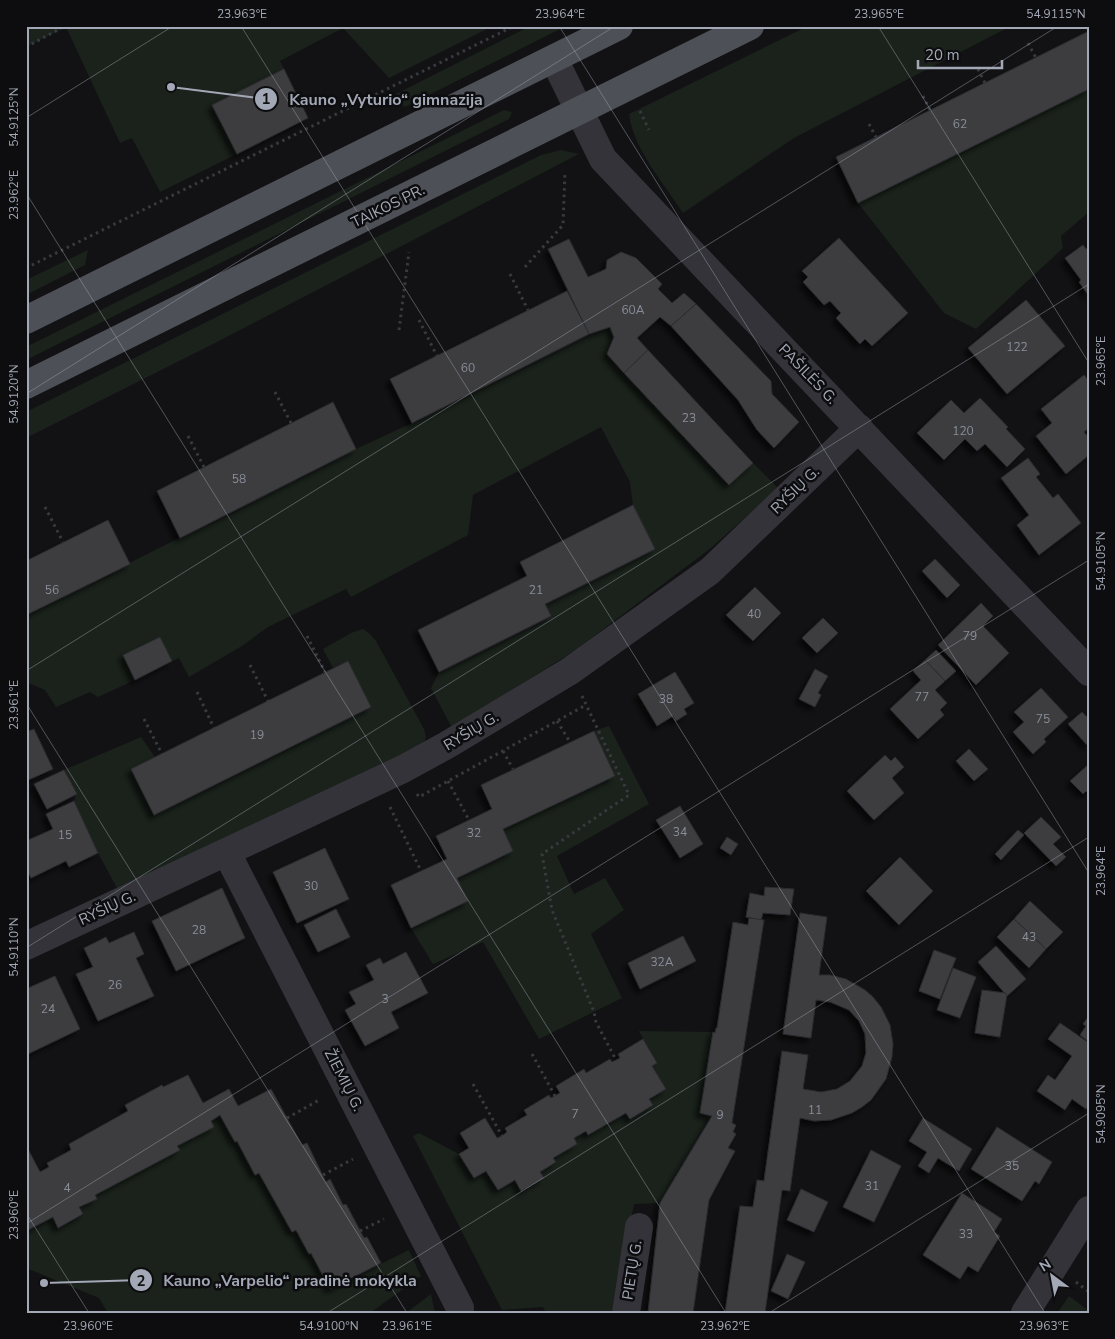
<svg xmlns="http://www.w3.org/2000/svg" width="1115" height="1339" viewBox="0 0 1115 1339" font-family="'Nunito Sans',sans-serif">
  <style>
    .green { fill: #1a221b }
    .building { fill: #3c3d41; stroke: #2c2c30; filter: url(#shadow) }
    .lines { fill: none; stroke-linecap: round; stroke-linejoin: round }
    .path { stroke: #393a40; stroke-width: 3; stroke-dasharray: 2.5 4; stroke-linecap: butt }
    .minor { stroke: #333339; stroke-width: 28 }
    .primary { stroke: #4e5058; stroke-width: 28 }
    .ticks { fill: none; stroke: #a2a8b5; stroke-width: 1; stroke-opacity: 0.45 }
    .labels { text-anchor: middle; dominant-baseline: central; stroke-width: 5; stroke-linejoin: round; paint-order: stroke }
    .number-label { font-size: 12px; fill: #888d98 }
    .street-label { font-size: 15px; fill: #a2a8b5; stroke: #0d0d0f }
    .leader { fill: none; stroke: #a2a8b5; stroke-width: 2 }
    .callout-dot { fill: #a2a8b5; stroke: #0d0d0f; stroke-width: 2 }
    .mark-label { font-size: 15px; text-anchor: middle; font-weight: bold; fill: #111 }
    .callout-label { font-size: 16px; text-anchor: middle; font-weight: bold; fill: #a2a8b5; stroke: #0d0d0f; stroke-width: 5; stroke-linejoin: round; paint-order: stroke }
    .neatline { fill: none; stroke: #a2a8b5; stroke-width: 2 }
    .ticks-label { font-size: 12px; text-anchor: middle; fill: #a2a8b5 }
  </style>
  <defs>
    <filter id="shadow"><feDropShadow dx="-4.5" dy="4.5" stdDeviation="2.5" flood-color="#0009"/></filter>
  </defs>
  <rect width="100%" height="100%" fill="#121214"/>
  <g class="green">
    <polygon points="26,26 493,26 389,78 343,28 280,61 284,69 212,105 237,154 160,192 132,138 120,143 66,27 26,47"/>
    <polygon points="530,26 566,26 405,107 392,96"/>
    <path d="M808 26H1011L794 138 683 213C664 184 633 148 629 114Z"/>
    <polygon points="1089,89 1089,212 1061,236 1063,248 976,329 944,313 858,203"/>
    <polygon points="504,110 512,112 509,119 26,360 26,347"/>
    <polygon points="561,150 579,154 215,343 26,438 26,412 541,155"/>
    <polygon points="88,250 85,265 26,295 26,280"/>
    <polygon points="610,327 614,337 607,354 729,485 753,463 778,488 711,548 577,649 452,728 431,688 439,672 551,616 545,604 654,549 633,505 630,482 601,427 473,495 468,535 351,597 346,589 268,627 242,646 189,677 179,658 172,661 160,637 123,655 135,680 98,697 90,692 56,707 45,690 26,682 26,615 356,449 412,423 589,334"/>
    <polygon points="363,629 370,634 376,641 424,729 426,737 424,743 364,776 117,888 98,853 74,801 76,794 64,770 141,737 155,757 131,770 154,815 371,707 348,661 333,668 323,649 351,633"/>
    <polygon points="609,726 649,804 557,856 574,894 605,878 624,910 591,934 622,998 539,1039 483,942 433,964 411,928 457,878 513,851 503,829 615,776 594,731"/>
    <polygon points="639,1031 713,1032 700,1113 712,1116 660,1203 634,1204 613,1313 546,1313 543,1307 502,1310 413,1136 419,1133 459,1154 474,1178 486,1171 498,1190 515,1180 544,1178 540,1172 556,1163 553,1158 577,1144 574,1138 586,1131 589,1135 626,1113 630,1118 653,1105 649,1099 666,1089 652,1066 657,1063"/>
    <polygon points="220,1115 235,1142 237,1141 255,1175 259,1173 292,1232 296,1230 309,1253 311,1253 330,1289 409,1250 421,1276 370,1313 108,1313 99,1298 26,1268 26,1231 53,1217 59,1228 83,1215 79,1207 97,1199 95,1195 179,1150 177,1146 214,1127 211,1121"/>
    <polygon points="431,1294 435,1313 406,1313"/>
    <polygon points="1069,1296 1089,1311 1089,1313 1058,1312"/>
  </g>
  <g class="building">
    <polygon points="1089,31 1089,89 858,203 836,157"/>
    <polygon points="284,69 308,118 237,154 212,105"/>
    <polygon points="839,238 908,313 872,346 865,339 860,344 836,318 841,313 830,301 824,305 803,282 808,277 802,271"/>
    <polygon points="569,239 588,277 606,269 607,260 621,252 636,258 662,284 658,289 672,303 684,293 696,304 671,326 660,317 637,338 648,350 624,373 607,354 614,337 610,327 589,334 548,249"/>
    <polygon points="1083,245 1086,249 1089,247 1089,296 1079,282 1081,280 1065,258"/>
    <polygon points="567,291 589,334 412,423 390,379"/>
    <polygon points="1026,300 1065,346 1007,394 968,348"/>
    <polygon points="696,304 771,381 772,394 799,422 774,448 757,430 738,400 671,326"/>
    <polygon points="648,350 753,463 729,485 624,373"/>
    <polygon points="1084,375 1089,381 1089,428 1084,432 1089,438 1089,455 1066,474 1036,436 1052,423 1041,409"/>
    <polygon points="980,398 1008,427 1006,429 1025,449 1007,467 985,444 977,451 965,439 944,460 917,433 951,400 964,413"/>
    <polygon points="333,402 356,449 180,538 157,491"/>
    <polygon points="1028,458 1040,474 1036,477 1053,498 1058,494 1081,523 1039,555 1017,525 1029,515 1001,478"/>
    <polygon points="633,505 655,549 545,604 551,616 439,672 418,630 527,576 520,562"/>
    <polygon points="108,520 130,564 26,615 26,561"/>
    <polygon points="935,559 960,585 947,598 922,571"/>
    <polygon points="755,587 781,613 753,641 726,615"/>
    <polygon points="981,603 993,616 983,626 1009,653 976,685 938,645"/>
    <polygon points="823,618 838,633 817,653 802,638"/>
    <polygon points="160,637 172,661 135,680 123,655"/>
    <polygon points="936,650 956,671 945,681 925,660"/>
    <polygon points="925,660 945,681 935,690 947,703 940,710 944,715 918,739 890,709 921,680 913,671"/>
    <polygon points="348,661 371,707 154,815 131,769"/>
    <polygon points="815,669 828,676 818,693 821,695 815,707 799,699"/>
    <polygon points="675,672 694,703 684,709 687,714 676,721 673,716 657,726 638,694"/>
    <polygon points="1041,688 1068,717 1044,739 1046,742 1033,754 1013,732 1024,722 1014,712"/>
    <polygon points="1082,712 1089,719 1089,743 1087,745 1068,724"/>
    <polygon points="34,729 53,769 26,781 26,732"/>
    <polygon points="594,731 615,776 503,829 513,851 457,878 468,901 411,928 391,885 447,859 436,836 492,809 481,785"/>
    <polygon points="969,749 988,769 974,781 956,761"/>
    <polygon points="885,755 891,761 895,757 904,767 892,778 904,793 874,820 847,791"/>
    <polygon points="1089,764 1089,794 1086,791 1083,794 1070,781"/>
    <polygon points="64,770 77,794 47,809 34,784"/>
    <polygon points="74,801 98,853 69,867 66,861 31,878 26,868 26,841 53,829 46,814"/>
    <polygon points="680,806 703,844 680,858 656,820"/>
    <polygon points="1041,817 1061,837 1053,844 1066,857 1056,866 1024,833"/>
    <polygon points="1018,830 1024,835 1001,860 995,854"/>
    <polygon points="727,837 738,844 731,855 720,848"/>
    <polygon points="325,848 349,899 297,923 273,872"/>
    <polygon points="900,857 933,891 899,925 866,891"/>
    <polygon points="765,887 794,889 790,915 763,913 761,920 746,917 750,893 764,896"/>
    <polygon points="222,888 245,938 176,971 152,921"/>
    <polygon points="1030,901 1063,932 1046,949 1014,919"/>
    <polygon points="336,909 350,937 318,952 304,925"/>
    <polygon points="800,913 827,917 819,975 830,975 846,979 865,990 873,997 881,1007 890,1025 893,1044 892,1057 886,1079 871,1100 862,1107 852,1113 831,1120 814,1121 800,1118 790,1191 782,1190 765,1313 725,1313 740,1206 753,1207 757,1180 764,1181 782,1051 808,1055 803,1089 821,1092 837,1089 850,1081 862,1066 866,1053 865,1034 859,1021 849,1010 830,1002 816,1000 811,1038 783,1034"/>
    <polygon points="749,918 764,920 732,1123 736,1125 733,1132 736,1134 728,1148 735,1151 709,1200 693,1313 648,1313 660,1203 712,1116 700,1113 713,1032 715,1033 716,1028 717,1028 733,922 748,925"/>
    <polygon points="1014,919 1046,949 1029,968 997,937"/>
    <polygon points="134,932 144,954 136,958 154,996 98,1021 76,974 93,967 84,948 106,937 109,943"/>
    <polygon points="683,936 696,961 640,989 628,963"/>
    <polygon points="996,946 1026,979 1007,996 978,962"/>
    <polygon points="934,950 956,958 940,999 919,991"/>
    <polygon points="406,952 428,993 391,1012 399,1028 365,1046 345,1010 356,1004 349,992 374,980 366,965 380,958 383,964"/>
    <polygon points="953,968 976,977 960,1018 937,1010"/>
    <polygon points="55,976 80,1029 28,1054 26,1049 26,989"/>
    <polygon points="982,990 1005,993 1007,995 1000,1037 975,1033"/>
    <polygon points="1089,1016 1089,1042 1080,1035 1086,1026 1083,1024"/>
    <polygon points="1060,1023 1089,1043 1089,1105 1086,1109 1072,1099 1065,1110 1037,1091 1048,1075 1055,1080 1072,1056 1048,1039"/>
    <polygon points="643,1039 657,1063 652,1066 666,1089 649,1099 653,1105 630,1119 626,1113 588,1135 586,1131 574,1138 577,1144 553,1158 556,1162 540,1172 544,1178 521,1191 515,1180 498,1190 486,1171 474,1178 459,1154 469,1148 460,1133 485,1118 497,1138 502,1136 507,1132 505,1128 527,1115 524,1110 549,1095 551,1098 560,1093 556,1086 584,1069 586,1073 610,1059 612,1062 620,1058 618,1054"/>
    <polygon points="188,1075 203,1103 229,1089 238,1106 271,1089 302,1145 307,1143 326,1182 330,1179 343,1205 346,1204 364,1238 367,1237 381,1263 330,1289 311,1253 309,1254 296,1230 292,1232 259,1173 255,1175 237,1141 235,1142 220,1115 211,1121 214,1127 177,1146 180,1150 95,1195 97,1199 79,1207 83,1214 58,1228 53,1217 26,1231 26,1150 28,1149 40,1172 49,1167 47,1163 71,1150 69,1144 128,1111 125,1105 162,1085 163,1087"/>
    <polygon points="923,1118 972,1149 959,1171 938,1158 929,1173 918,1166 927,1152 909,1141"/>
    <polygon points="997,1127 1052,1162 1039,1184 1035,1181 1022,1201 971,1169"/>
    <polygon points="871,1150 901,1166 874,1222 843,1207"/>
    <polygon points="801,1189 828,1202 814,1232 787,1220"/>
    <polygon points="962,1193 1002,1219 994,1232 1000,1236 978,1272 968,1266 960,1279 923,1255"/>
    <polygon points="787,1254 805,1262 788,1299 771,1291"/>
  </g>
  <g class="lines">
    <g class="path">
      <polyline points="1028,43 1036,58"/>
      <polyline points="26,47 65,26"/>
      <polyline points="978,69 985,83"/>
      <polyline points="923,96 930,110"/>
      <polyline points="640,111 649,130"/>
      <polyline points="869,124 876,137"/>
      <polyline points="525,267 563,225 565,172"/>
      <polyline points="26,268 514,26"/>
      <polyline points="510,274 528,310"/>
      <polyline points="419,320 437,356"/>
      <polyline points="399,330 409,252"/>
      <polyline points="275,392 291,423"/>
      <polyline points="188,436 204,467"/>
      <polyline points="45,507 63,542"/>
      <polyline points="26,517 27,517"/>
      <polyline points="307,636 325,672"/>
      <polyline points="250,665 268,701"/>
      <polyline points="197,692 214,728"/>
      <polyline points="582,696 629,795 542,854 552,910 594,1012 596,1022 616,1060"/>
      <polyline points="144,719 162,754"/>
      <polyline points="557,721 570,742"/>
      <polyline points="503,751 513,769"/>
      <polyline points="448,781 469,820"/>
      <polyline points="417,794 419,797 586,705"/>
      <polyline points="390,807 421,871"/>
      <polyline points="532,1054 555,1096"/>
      <polyline points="473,1084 502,1136"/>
      <polyline points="287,1118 321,1099"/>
      <polyline points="323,1175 353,1159"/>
      <polyline points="360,1231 384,1219"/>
      <polyline points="1076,1282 1089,1292"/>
    </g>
    <g class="minor">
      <polyline points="554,59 603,159 1089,672"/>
      <polyline points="227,853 460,1308"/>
      <polyline points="26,946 403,769 447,745 570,671 710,571 859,428"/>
      <polyline points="626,1313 639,1227"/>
      <polyline points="1025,1313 1089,1210"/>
    </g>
    <g class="primary">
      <polyline points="26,320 619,26"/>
      <polyline points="26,385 750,26"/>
    </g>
  </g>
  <path class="ticks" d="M241 26 1045 1313M559 26 1089 873M878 26 1089 363M26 118 173 26M26 193 726 1313M26 394 615 26M26 671 1058 26M26 703 407 1313M26 948 1089 284M26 1213 89 1313M26 1224 1089 560M327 1313 1089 837M769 1313 1089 1113"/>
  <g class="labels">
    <g class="number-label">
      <text x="960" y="124">62</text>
      <text x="633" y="310">60A</text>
      <text x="1017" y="347">122</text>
      <text x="468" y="368">60</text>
      <text x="689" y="418">23</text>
      <text x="963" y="431">120</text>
      <text x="239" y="479">58</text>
      <text x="52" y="590">56</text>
      <text x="536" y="590">21</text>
      <text x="754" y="614">40</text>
      <text x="970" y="636">79</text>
      <text x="922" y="697">77</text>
      <text x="666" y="699">38</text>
      <text x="1043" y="719">75</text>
      <text x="257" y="735">19</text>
      <text x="680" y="832">34</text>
      <text x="474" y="833">32</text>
      <text x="65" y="835">15</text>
      <text x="311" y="886">30</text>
      <text x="199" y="930">28</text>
      <text x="1029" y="937">43</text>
      <text x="662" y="962">32A</text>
      <text x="115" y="985">26</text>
      <text x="385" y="999">3</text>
      <text x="48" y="1009">24</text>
      <text x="815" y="1110">11</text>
      <text x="575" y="1114">7</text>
      <text x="720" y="1115">9</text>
      <text x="1012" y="1166">35</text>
      <text x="872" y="1186">31</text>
      <text x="67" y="1188">4</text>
      <text x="966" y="1234">33</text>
    </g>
    <g class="street-label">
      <text transform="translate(388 206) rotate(-26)">TAIKOS PR.</text>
      <text transform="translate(808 374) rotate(46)">PAŠILĖS G.</text>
      <text transform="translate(795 490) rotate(-44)">RYŠIŲ G.</text>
      <text transform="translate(471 731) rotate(-31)">RYŠIŲ G.</text>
      <text transform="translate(107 908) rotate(-25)">RYŠIŲ G.</text>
      <text transform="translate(344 1080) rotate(63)">ŽIEMIŲ G.</text>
      <text transform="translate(632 1270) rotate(-81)">PIETŲ G.</text>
    </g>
  </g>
  <path class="leader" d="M171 87L266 99M44 1283L141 1280"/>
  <g class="callout-dot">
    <circle cx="171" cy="87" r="5"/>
    <circle cx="44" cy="1283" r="5"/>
    <circle cx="266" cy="99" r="12"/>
    <circle cx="141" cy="1280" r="12"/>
  </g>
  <g class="mark-label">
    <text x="266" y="104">1</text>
    <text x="141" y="1286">2</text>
  </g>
  <g class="callout-label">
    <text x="386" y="105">Kauno „Vyturio“ gimnazija</text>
    <text x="290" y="1286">Kauno „Varpelio“ pradinė mokykla</text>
  </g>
  <rect width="1115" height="1339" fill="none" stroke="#0d0d0f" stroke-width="55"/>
  <g transform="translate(1052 1276) rotate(328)" stroke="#0d0d0f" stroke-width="4" paint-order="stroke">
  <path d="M0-4L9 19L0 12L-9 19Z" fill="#a2a8b5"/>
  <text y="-8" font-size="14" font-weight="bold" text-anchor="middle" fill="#a2a8b5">N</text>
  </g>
  <path d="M918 60v8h84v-8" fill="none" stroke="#a2a8b5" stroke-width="2.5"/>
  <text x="925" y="60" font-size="15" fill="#a2a8b5" stroke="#0d0d0f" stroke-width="4" paint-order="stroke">20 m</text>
  <rect x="28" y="28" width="1060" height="1284" class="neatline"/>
  <g class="ticks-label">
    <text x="242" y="18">23.963°E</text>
    <text x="560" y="18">23.964°E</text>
    <text x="879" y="18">23.965°E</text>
    <text x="1056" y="18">54.9115°N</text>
    <text transform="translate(14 117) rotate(-90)" y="4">54.9125°N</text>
    <text transform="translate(14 195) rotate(-90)" y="4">23.962°E</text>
    <text transform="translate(1101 361) rotate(-90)" y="4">23.965°E</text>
    <text transform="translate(14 394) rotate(-90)" y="4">54.9120°N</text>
    <text transform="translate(1101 561) rotate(-90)" y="4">54.9105°N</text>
    <text transform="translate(14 705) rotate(-90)" y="4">23.961°E</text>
    <text transform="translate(1101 871) rotate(-90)" y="4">23.964°E</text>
    <text transform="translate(14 947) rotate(-90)" y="4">54.9110°N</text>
    <text transform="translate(1101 1114) rotate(-90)" y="4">54.9095°N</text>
    <text transform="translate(14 1215) rotate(-90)" y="4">23.960°E</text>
    <text x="88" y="1330">23.960°E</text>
    <text x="329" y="1330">54.9100°N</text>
    <text x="407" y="1330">23.961°E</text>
    <text x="725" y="1330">23.962°E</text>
    <text x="1044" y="1330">23.963°E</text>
  </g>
</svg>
